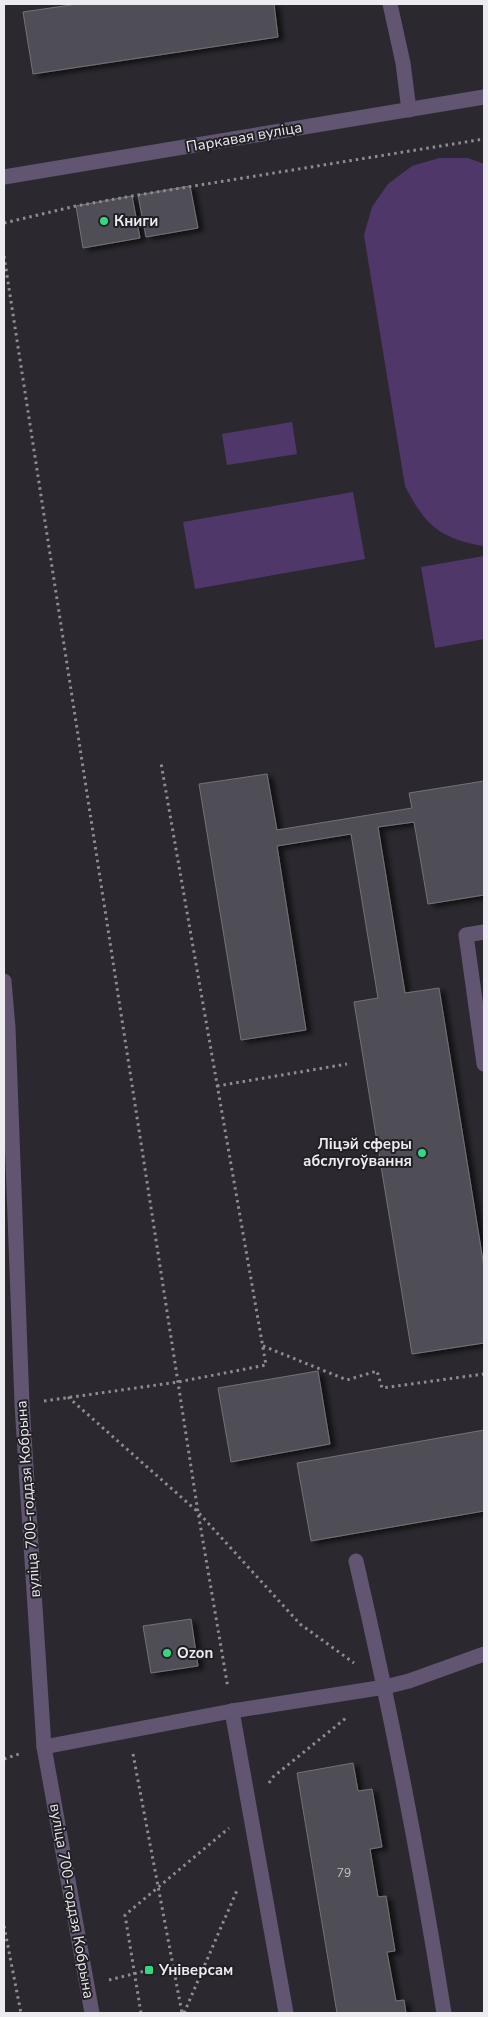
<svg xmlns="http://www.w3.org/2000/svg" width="488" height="2017" viewBox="0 0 488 2017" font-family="'Nunito Sans',sans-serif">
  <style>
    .green { fill: #4f3869 }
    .building { fill: #504d54; stroke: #747178; filter: url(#shadow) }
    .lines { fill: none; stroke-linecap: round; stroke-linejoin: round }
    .path { stroke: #8e8c91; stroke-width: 3; stroke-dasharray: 2.5 4; stroke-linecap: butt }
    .minor { stroke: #615571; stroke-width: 15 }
    .poi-dot { fill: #34d881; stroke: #221f25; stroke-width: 2 }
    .labels { text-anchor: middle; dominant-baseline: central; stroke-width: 4; stroke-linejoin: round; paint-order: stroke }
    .number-label { font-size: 12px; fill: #c5c4c8 }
    .street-label { font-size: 15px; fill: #ecebef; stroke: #221f25 }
    .poi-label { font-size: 15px; font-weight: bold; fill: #ecebef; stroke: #221f25; text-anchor: start }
  </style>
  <defs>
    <filter id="shadow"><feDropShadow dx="5.5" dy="3" stdDeviation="2.5" flood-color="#0009"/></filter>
  </defs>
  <rect width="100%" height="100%" fill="#2b292f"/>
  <g class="green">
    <path d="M439 158H468L484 164V546C440 539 425 525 405 486L364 235 372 207 388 184 412 166Z"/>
    <polygon points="292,422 297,454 227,465 222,434"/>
    <polygon points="353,492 365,559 195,589 183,522"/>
    <polygon points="484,556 484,639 435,648 421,567"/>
  </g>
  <g class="building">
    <polygon points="78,4 274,4 278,37 33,74 23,12"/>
    <polygon points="190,186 198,228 146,237 138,195"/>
    <polygon points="132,196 140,238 83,248 76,206"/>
    <polygon points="267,774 277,830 412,808 409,793 484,781 484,895 428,904 414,822 378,827 405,993 439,988 484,1267 484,1343 412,1354 354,1002 378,998 351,834 277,846 306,1030 241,1040 199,784"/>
    <polygon points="318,1371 330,1444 231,1462 218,1388"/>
    <polygon points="484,1430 484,1511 311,1541 297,1463"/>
    <polygon points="191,1619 198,1666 151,1673 143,1626"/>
    <polygon points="353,1763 358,1791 372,1789 382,1847 370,1849 378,1897 386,1896 395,1951 387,1952 396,2001 404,2000 406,2013 337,2013 297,1773"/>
  </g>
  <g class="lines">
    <g class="path">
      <polyline points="4,223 76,206 132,196 484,139"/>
      <polyline points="4,256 198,1512 228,1688"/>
      <polyline points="217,1086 347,1064"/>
      <polyline points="263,1346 347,1380 377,1371 382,1388 484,1374"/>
      <polyline points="68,1397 198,1512 300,1624 354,1663"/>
      <polyline points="44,1401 178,1382 266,1365 161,763"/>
      <polyline points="133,1754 182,2013"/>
      <polyline points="4,1759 22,1753"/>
      <polyline points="269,1783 273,1777 346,1718"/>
      <polyline points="4,1926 21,2013"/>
      <polyline points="109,1980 149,1970"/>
      <polyline points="141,2013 125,1915 229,1828"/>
      <polyline points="184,2013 238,1888"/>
    </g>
    <g class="minor">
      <polyline points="390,4 403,63 409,110"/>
      <polyline points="4,177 484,97"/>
      <polyline points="484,932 466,935 484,1064"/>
      <polyline points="4,981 8,1028 22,1404 44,1747 92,2013"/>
      <path d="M356 1561C391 1711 420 1862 444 2013"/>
      <polyline points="232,1711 286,2013"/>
      <polyline points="44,1747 232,1711 385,1687 409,1681 484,1654"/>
    </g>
  </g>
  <g class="poi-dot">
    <circle cx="104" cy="221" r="5"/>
    <circle cx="422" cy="1153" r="5"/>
    <circle cx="167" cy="1653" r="5"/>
    <rect x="144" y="1965" width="10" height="10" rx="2.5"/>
  </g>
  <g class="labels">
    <g class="number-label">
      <text x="344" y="1873">79</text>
    </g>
    <g class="street-label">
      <text transform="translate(244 137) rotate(-10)">Паркавая вуліца</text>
      <text transform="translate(28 1499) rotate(-94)">вуліца 700-годдзя Кобрына</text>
      <text transform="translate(72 1901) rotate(80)">вуліца 700-годдзя Кобрына</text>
    </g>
    <g class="poi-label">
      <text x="114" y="221">Книги</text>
      <text x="412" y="1144" text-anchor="end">Ліцэй сферы<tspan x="412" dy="17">абслугоўвання</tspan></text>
      <text x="177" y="1653">Ozon</text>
      <text x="159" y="1970">Універсам</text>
    </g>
  </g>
  <rect width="488" height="2017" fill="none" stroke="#ecebef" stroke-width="10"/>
</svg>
